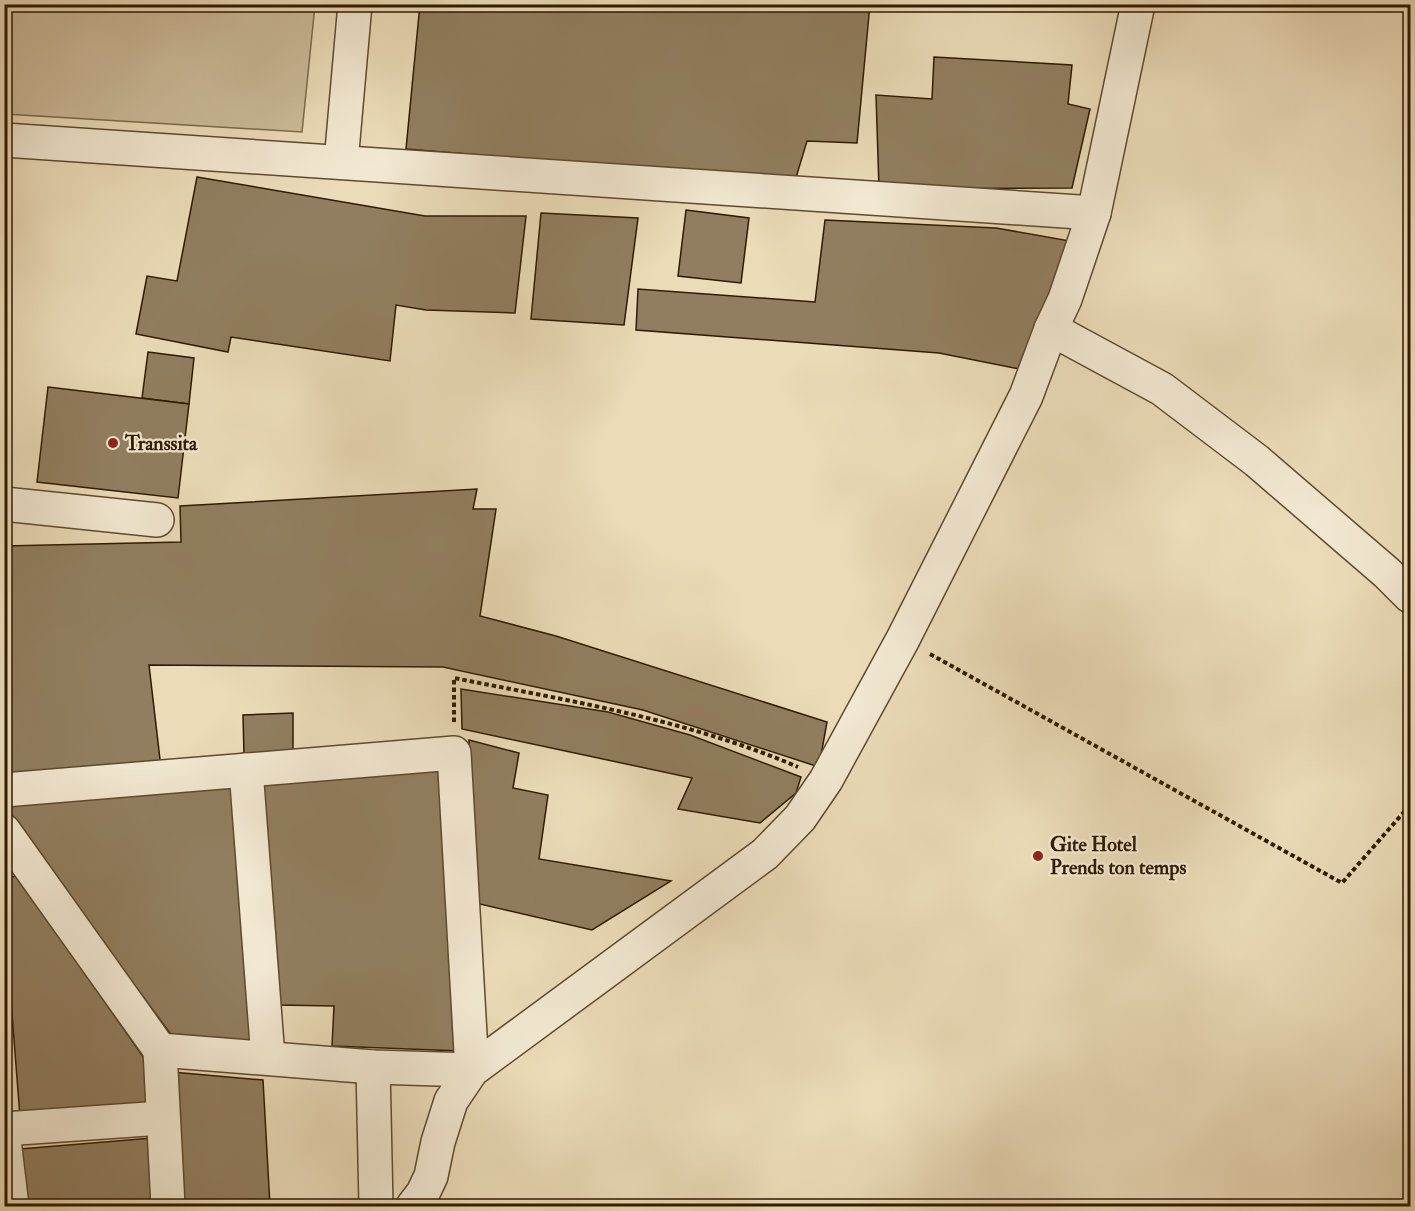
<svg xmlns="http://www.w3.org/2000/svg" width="1415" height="1211" viewBox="0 0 1415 1211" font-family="'IM FELL Double Pica',serif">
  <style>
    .green { fill: #cbba99; stroke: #7d6a4c; stroke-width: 1.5 }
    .building { fill: #917e60; stroke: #2f1a00; stroke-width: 1.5 }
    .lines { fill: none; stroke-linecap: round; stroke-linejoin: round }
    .minor-casing { stroke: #5e4a2e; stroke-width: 36 }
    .path { stroke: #2f1a00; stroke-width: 4; stroke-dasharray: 4.5 3; stroke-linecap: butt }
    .minor { stroke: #f2e8d1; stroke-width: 33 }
    .poi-dot { fill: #8f2418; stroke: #f2e8d1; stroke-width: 2 }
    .labels { text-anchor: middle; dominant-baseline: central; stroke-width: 4.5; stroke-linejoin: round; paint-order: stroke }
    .poi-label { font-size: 20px; font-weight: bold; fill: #2f1a00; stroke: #f2e8d1; text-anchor: start }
  </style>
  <rect width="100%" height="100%" fill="#ebdbb8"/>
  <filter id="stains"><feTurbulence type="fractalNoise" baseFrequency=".00333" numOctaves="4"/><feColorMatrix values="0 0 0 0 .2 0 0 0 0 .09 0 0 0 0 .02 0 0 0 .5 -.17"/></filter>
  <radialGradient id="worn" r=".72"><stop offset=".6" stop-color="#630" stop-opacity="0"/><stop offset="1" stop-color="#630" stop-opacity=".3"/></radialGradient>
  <polygon class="green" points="4,5 315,5 302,132 5,114"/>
  <g class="building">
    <polygon points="420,4 870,4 857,143 807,141 795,181 406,149"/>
    <polygon points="934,57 1072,65 1068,104 1090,109 1072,188 879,189 876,95 932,99"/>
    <polygon points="197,177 425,216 526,216 515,313 426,310 396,305 390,361 231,337 228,352 136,334 147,276 177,281"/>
    <polygon points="686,210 749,218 741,283 678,276"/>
    <polygon points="541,213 638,218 624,325 531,319"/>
    <polygon points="825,220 996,228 1070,241 1019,369 939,353 636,330 638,289 815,302"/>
    <polygon points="148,352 194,358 189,404 142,398"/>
    <polygon points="48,387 189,404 178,498 37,482"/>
    <polygon points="477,489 473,509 496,509 480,616 556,636 827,722 819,767 643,710 443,667 149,665 161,768 4,778 4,546 181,542 180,506"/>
    <polygon points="461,689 608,712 690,735 801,777 796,793 760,823 678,809 692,778 462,729"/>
    <polygon points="293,713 293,750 244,756 243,715"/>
    <polygon points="469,740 519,753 513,788 548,795 539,859 671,881 592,930 471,902"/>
    <polygon points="442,764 460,1051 332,1046 334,1006 278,1005 259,778"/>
    <polygon points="237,786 257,1040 175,1040 4,809 4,803"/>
    <polygon points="17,876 151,1068 154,1107 20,1117 4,911 4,878"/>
    <polygon points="172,1072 263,1080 270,1206 184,1206"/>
    <polygon points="152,1138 156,1206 24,1206 20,1149"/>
  </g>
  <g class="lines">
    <defs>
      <g id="minor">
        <polyline points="4,140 1094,213"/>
        <polyline points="341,162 355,4"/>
        <polyline points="1051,329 1162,389 1257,461 1387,573 1410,596"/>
        <polyline points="4,504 157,520"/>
        <polyline points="246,770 268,1058"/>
        <polyline points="4,790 454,753 472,1070 373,1067 160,1050 4,831"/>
        <polyline points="160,1050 168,1206"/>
        <polyline points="373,1067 376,1206"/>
        <polyline points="4,1129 162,1118"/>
        <polyline points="4,1140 12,1206"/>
        <polyline points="413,1206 423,1193 431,1176 438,1142 451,1101 472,1070 765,854 800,818 826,780 903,639 1026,396 1051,329 1065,299 1094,213 1138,4"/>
      </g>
    </defs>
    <use href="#minor" class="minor-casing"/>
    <g class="path">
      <polyline points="930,654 1342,883 1410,805"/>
      <path d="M454 722V678C570 701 689 720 798 767"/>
    </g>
    <use href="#minor" class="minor"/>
  </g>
  <g class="poi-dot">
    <circle cx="113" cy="443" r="6"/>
    <circle cx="1038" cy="856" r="6"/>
  </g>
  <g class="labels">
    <g class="poi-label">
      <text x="125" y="443">Transsita</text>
      <text x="1050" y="844">Gite Hotel<tspan x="1050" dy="23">Prends ton temps</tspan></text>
    </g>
  </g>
  <rect width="1415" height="1211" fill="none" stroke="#ebdbb8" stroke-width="24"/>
  <rect x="6" y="6" width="1403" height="1199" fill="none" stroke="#2f1a00" stroke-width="3"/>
  <rect x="12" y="12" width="1391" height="1187" fill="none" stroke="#2f1a00" stroke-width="1.5"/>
  <rect width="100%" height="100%" filter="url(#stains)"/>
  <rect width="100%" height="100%" fill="url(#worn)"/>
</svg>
